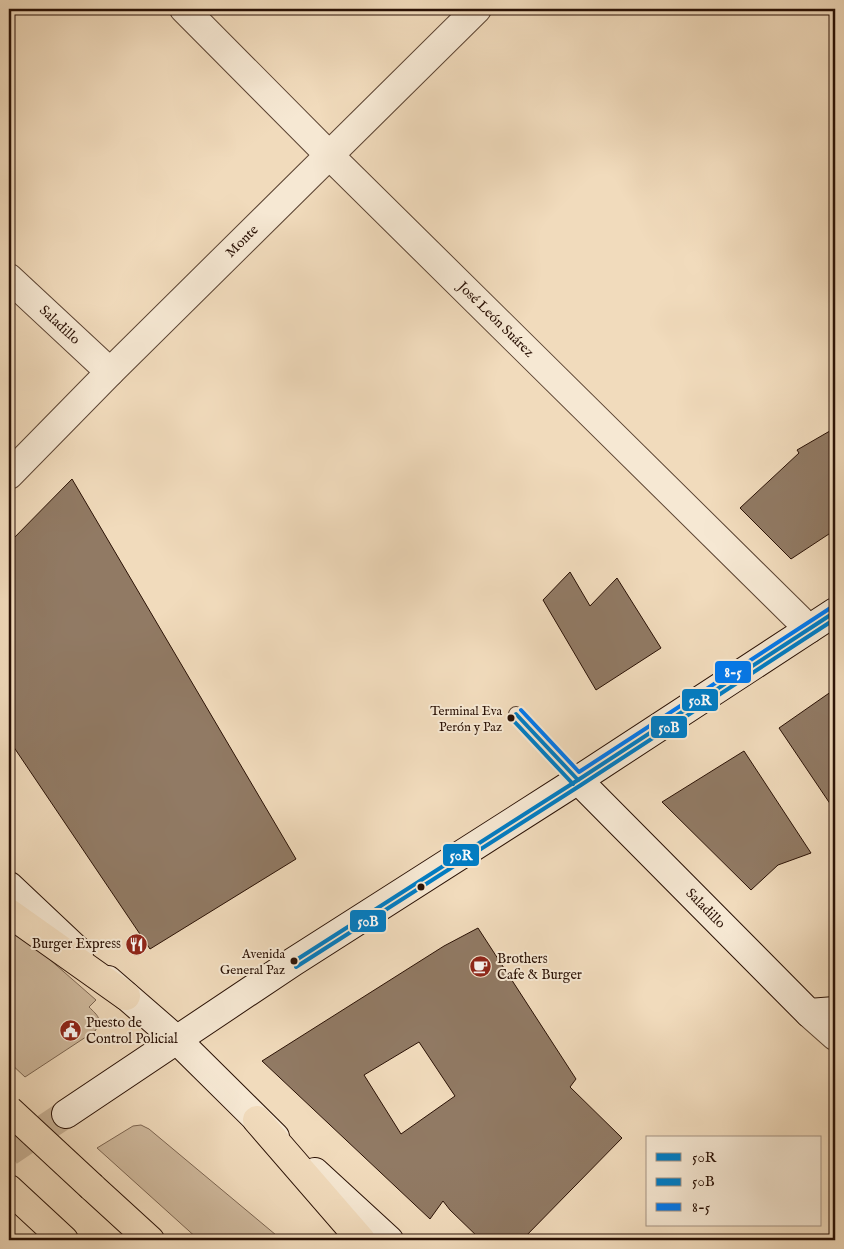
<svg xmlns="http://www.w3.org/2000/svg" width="844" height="1249" viewBox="0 0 844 1249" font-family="'IM FELL English',serif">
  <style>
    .green { fill: #cfb99d; stroke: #7c6551 }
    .building { fill: #917a64; stroke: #2a1105; fill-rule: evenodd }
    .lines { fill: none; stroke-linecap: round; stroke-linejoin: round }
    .secondary-tunnel { stroke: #c9b397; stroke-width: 28; stroke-dasharray: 28 14; stroke-linecap: butt }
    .lane-casing { stroke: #5c4433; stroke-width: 16 }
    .street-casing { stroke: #5c4433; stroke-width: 30 }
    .secondary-casing { stroke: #2a1105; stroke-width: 30 }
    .highway-casing { stroke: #2a1105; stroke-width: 30 }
    .lane { stroke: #f6e8d3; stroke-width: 14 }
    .street { stroke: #f6e8d3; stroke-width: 28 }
    .secondary { stroke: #f6e8d3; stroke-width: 28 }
    .highway { stroke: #f1dbbc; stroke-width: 28 }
    .highway-bridge-casing { stroke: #2a1105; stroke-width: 30; stroke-linecap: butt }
    .highway-bridge { stroke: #f1dbbc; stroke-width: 28 }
    .bus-1-casing { stroke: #f6e8d3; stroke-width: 8 }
    .bus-2-casing { stroke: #f6e8d3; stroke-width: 8 }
    .bus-3-casing { stroke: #f6e8d3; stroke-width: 8 }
    .bus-1 { stroke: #007dc5; stroke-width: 4 }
    .bus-2 { stroke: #007dc5; stroke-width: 4 }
    .bus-3 { stroke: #0079ef; stroke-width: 4 }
    .bus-dot { fill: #2a1105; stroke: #f6e8d3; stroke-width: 2 }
    .labels { text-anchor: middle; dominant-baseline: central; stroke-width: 4; stroke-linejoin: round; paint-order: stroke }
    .bus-label { font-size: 13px; fill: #2a1105; stroke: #f6e8d3; text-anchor: end }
    .street-label { font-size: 14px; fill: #2a1105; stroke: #f6e8d3 }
    .poi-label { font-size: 14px; fill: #2a1105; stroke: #f6e8d3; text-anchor: start }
    .line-badge { stroke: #f6e8d3; stroke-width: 2 }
    .badge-label { font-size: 14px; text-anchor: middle; font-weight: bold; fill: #fff }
  </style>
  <rect width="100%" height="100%" fill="#f1dbbc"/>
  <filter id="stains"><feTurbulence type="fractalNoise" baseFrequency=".004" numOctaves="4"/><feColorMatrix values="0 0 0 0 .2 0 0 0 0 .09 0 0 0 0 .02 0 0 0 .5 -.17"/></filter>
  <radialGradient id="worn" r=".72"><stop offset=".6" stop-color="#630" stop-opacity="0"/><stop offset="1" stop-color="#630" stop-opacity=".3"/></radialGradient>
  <g class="green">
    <path d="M9 928 48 958 96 1000 89 1007C98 1016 103 1019 95 1031L25 1077 9 1062Z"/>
    <polygon points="141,1125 149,1129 282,1240 199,1240 97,1148 133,1126"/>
  </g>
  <g class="building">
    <polygon points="835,428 835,530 791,559 740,508 799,453 797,450"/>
    <polygon points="72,479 296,859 150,949 9,740 9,543"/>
    <polygon points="570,572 590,606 617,578 661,648 596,690 543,600"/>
    <polygon points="835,689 835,811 779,728"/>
    <polygon points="744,751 811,853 778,865 751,890 662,802"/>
    <path d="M478 928 576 1079 570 1087 622 1138 522 1240H481L450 1210 443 1201 430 1219 262 1061 444 946ZM419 1042 455 1096 401 1134 364 1075Z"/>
  </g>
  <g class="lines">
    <polyline class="secondary-tunnel" points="9,1152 66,1114"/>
    <defs>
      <polyline id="lane" points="516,714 578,780"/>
      <g id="street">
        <path id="s1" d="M184 9 330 156 809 629"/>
        <path id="s2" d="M9 278 110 372"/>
        <path id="s3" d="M9 475 110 372 477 9"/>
        <polyline points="809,1013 835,1036"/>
      </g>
      <g id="secondary">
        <path id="s4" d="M578 780 809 1013 835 1011"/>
        <polyline points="9,886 79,952"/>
        <polyline points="108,980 177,1040 275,1137"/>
        <polyline points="66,1114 293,962 578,780 835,612"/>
        <polyline points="315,1172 389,1240"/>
      </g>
      <g id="highway">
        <polyline points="9,913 126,996"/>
        <polyline points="257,1120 361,1240"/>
        <polyline points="92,1187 150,1240"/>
        <polyline points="9,1189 64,1240"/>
      </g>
    </defs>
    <use href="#lane" class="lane-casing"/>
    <use href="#street" class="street-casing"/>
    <use href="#secondary" class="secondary-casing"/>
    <use href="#highway" class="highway-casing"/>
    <use href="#lane" class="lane"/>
    <use href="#street" class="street"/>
    <use href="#secondary" class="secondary"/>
    <use href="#highway" class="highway"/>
    <defs>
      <polyline id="highway-bridge" points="9,1110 92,1187"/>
    </defs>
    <use href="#highway-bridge" class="highway-bridge-casing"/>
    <use href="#highway-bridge" class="highway-bridge"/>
    <defs>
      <g id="bus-1">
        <polyline points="516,714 578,780"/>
        <polyline points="293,962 578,780 835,612"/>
      </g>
      <g id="bus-2">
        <polyline points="511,718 573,784"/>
        <polyline points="296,967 581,785 835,619"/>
      </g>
      <polyline id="bus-3" points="521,710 579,772 832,607"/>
    </defs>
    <use href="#bus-1" class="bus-1-casing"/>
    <use href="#bus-2" class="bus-2-casing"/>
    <use href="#bus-3" class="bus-3-casing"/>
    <use href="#bus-1" class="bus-1"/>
    <use href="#bus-2" class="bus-2"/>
    <use href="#bus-3" class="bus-3"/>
  </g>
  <defs>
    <symbol id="restaurant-disc" viewBox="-11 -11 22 22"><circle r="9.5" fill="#8f2418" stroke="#f6e8d3"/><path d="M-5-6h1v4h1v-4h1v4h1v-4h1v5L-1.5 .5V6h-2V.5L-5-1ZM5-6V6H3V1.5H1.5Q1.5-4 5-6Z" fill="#fff"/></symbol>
    <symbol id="cafe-disc" viewBox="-11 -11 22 22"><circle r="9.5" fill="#8f2418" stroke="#f6e8d3"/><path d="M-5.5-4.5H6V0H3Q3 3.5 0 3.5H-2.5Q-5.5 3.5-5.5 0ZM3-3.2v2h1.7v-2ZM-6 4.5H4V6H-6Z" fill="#fff"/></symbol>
    <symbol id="civic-disc" viewBox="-11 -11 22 22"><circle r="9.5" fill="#8f2418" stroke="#f6e8d3"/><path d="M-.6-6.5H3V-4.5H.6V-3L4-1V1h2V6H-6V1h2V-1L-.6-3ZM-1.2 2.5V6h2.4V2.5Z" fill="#fff"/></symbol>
  </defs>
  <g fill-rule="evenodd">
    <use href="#restaurant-disc" x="124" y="932" width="25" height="25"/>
    <use href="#cafe-disc" x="468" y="954" width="25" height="25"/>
    <use href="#civic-disc" x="58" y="1018" width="25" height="25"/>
  </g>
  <g class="bus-dot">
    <circle cx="511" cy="718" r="4.5"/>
    <circle cx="421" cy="887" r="4.5"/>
    <circle cx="294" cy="961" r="4.5"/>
  </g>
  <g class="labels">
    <g class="bus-label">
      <text x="502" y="711">Terminal Eva<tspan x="502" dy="16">Perón y Paz</tspan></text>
      <text x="285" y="954">Avenida<tspan x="285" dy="16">General Paz</tspan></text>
    </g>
    <g class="street-label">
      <text stroke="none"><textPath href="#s3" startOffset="330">Monte</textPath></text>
      <text stroke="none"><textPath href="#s1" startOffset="440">José León Suárez</textPath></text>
      <text stroke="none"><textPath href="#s2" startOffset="69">Saladillo</textPath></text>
      <text stroke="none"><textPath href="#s4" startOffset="181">Saladillo</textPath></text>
    </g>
    <g class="poi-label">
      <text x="121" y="944" text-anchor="end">Burger Express</text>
      <text x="497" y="959">Brothers<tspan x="497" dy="16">Cafe &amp; Burger</tspan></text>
      <text x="86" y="1023">Puesto de<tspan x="86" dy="16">Control Policial</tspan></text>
    </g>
  </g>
  <g class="line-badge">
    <rect x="714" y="660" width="38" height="24" rx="5" fill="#0079ef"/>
    <rect x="681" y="688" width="38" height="24" rx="5" fill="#007dc5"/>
    <rect x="650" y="715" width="38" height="24" rx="5" fill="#007dc5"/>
    <rect x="442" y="843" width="38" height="24" rx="5" fill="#007dc5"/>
    <rect x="349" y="909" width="38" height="24" rx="5" fill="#007dc5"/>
  </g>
  <g class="badge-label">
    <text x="733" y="677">8-5</text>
    <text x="700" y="705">50R</text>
    <text x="669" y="732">50B</text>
    <text x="461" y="860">50R</text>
    <text x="368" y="926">50B</text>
  </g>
  <rect width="844" height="1249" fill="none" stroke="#f1dbbc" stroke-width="30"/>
  <rect x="10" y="10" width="824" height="1229" fill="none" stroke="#2a1105" stroke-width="2.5"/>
  <rect x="15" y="15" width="814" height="1219" fill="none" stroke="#2a1105"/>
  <rect x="646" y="1136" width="175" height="90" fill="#f6e8d3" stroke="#a49281"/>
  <rect x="656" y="1153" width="25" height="8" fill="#007dc5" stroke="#a49281"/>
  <text x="692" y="1162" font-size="15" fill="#2a1105">50R</text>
  <rect x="656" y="1178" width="25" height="8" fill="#007dc5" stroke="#a49281"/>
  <text x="692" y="1186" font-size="15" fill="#2a1105">50B</text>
  <rect x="656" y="1203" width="25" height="8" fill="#0079ef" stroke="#a49281"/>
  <text x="692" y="1212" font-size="15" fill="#2a1105">8-5</text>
  <rect width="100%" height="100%" filter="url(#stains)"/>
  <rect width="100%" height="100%" fill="url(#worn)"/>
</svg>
